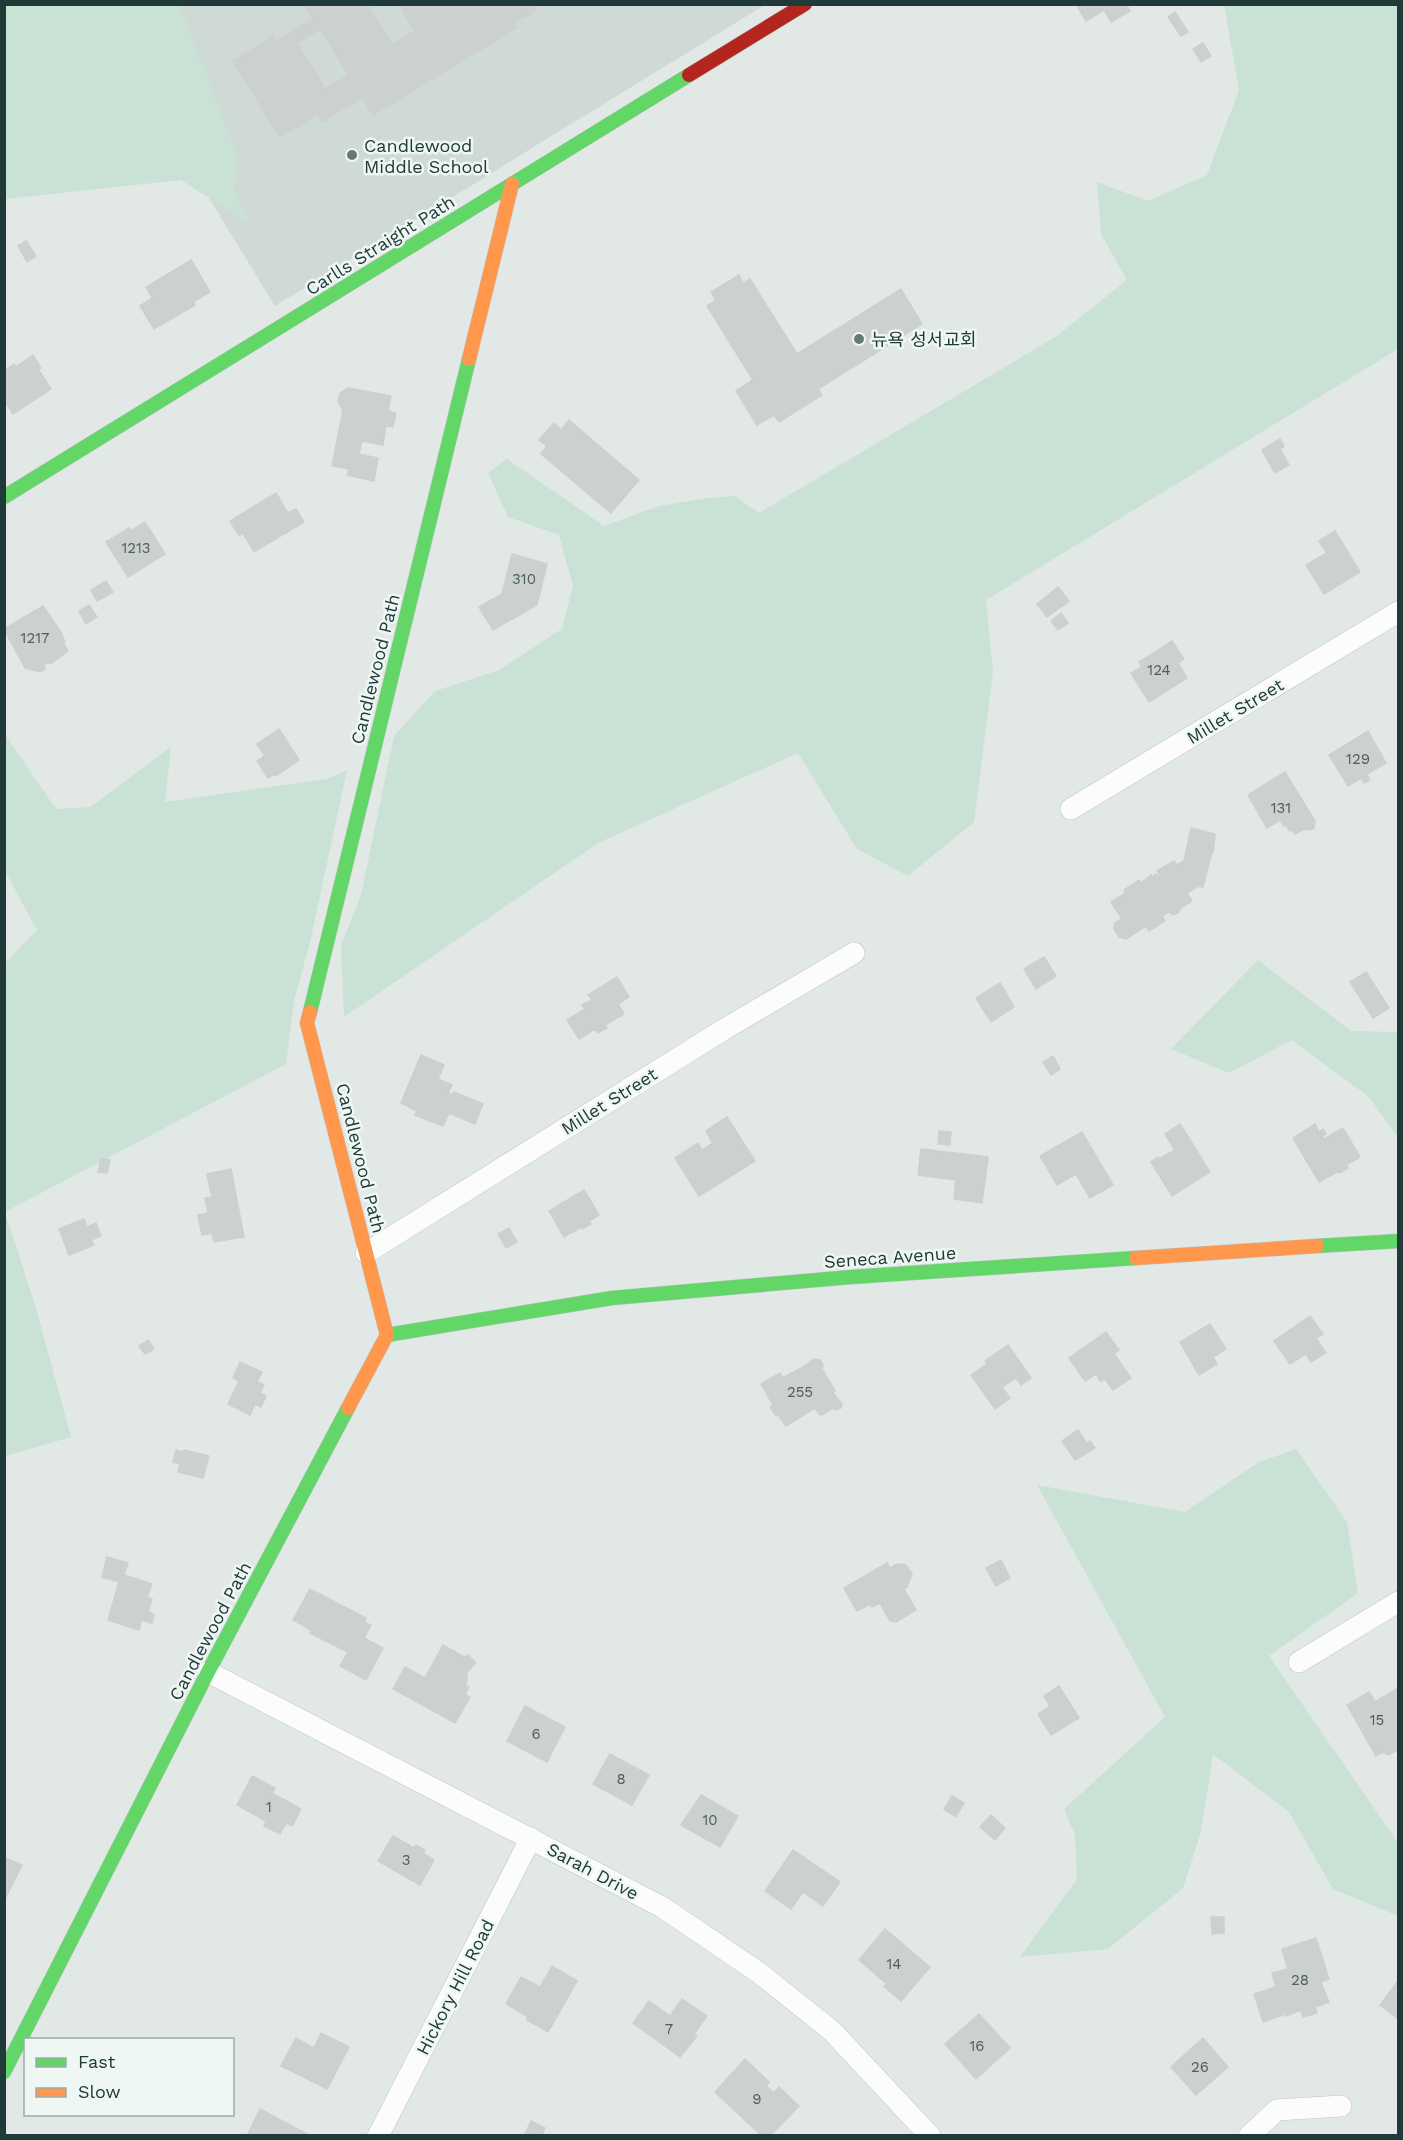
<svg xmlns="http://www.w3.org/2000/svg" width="1403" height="2140" viewBox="0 0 1403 2140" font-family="'Work Sans','Noto Sans KR',sans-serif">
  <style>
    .built { fill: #cfd9d6 }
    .green { fill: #cae1d5 }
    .building { fill: #ccd1d0; stroke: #cad1cf; stroke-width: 1.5; fill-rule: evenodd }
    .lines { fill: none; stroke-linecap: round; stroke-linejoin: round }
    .street-casing { stroke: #bfc5c3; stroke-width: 22 }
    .fast-casing { stroke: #bec5c3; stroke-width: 15 }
    .slow-casing { stroke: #bec5c3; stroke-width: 15 }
    .jam-casing { stroke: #bec5c3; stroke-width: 15 }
    .street { stroke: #fbfcfb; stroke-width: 21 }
    .fast { stroke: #63d668; stroke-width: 14 }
    .slow { stroke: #ff974d; stroke-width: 14 }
    .jam { stroke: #b3261e; stroke-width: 14 }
    .poi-dot { fill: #647874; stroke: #eff7f4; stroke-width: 2 }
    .labels { text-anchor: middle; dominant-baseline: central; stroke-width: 5; stroke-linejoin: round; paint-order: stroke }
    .number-label { font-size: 15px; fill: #4b605d }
    .poi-label { font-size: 18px; fill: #203b37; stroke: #eff7f4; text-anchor: start }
    .street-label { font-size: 18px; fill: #203b37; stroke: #eff7f4 }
  </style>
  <rect width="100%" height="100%" fill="#e2e8e6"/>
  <polygon class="built" points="91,5 765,5 275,306"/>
  <g class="green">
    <polygon points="5,4 180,5 237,154 234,191 252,226 181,180 5,199"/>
    <polygon points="1224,5 1398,5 1398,349 986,600 993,672 974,822 908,876 857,849 798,753 598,843 344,1017 341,945 361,895 394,736 435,691 499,670 562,629 573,586 559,535 508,517 488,473 507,459 604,526 659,506 707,498 735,496 759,513 1057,336 1127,280 1101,234 1097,182 1148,201 1207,175 1239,90"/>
    <polygon points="4,733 56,809 90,807 171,747 165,802 327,779 347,770 310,942 294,1001 286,1064 5,1212 36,1308 71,1437 5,1456 5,963 37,930 5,871"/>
    <polygon points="1258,960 1351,1031 1398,1032 1398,1138 1369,1097 1292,1040 1229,1073 1171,1049"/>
    <polygon points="1296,1449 1347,1522 1358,1593 1269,1656 1396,1840 1398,1841 1398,1916 1333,1889 1289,1812 1213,1754 1201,1832 1183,1888 1108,1949 1020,1957 1077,1879 1075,1835 1064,1809 1165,1717 1037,1485 1185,1512 1259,1462"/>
  </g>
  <g class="building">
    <path d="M304 4H367L393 45 415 31 399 4H539L528 17 525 15 514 24 516 28 373 115 362 97 322 122 318 114 280 137 233 61 273 36 276 41 313 19ZM320 29 349 75 325 89 297 43Z"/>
    <polygon points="1076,4 1126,4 1130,11 1111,22 1104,10 1086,21"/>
    <polygon points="1175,12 1188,32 1181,36 1168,17"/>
    <polygon points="1203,43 1211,56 1201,62 1193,49"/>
    <polygon points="26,241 36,256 27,262 18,246"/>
    <polygon points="191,260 210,292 193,302 195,305 154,329 140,306 152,298 146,287"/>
    <polygon points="739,275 743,283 750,279 797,354 901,289 922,324 818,389 822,395 779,422 774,415 757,425 736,391 753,380 707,306 716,300 711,292"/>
    <polygon points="33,355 41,368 38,369 51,389 13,414 4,400 4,371 14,364 16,367"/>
    <polygon points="348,388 391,396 388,411 396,413 393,427 386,426 383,445 362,441 359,454 378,458 374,481 347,475 349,469 332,466 343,410 338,402 340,393"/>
    <polygon points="569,420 639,480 611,513 541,454 547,446 539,440 554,423 561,430"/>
    <polygon points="1280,439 1284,446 1280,449 1289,465 1275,473 1262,450"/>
    <polygon points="276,493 288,513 296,509 304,522 254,552 243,533 239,536 230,521"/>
    <polygon points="145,522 165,554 128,577 106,542 129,528 131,531"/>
    <polygon points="1335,531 1360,572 1324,594 1306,565 1327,553 1319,541"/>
    <polygon points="512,554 547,564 537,605 493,630 479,607 502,594"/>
    <polygon points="106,581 113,592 97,601 91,590"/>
    <polygon points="1058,587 1069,601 1047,617 1037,604"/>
    <polygon points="89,605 97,617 86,624 79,611"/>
    <polygon points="43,606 61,632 65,642 64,644 68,651 52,663 44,664 45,669 41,672 25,668 4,629"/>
    <polygon points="1061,613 1068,623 1058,630 1051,621"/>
    <polygon points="1172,641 1184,659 1178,663 1187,678 1149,702 1131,673 1142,667 1139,662"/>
    <polygon points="279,729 299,760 276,776 275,774 268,778 257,761 265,756 257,744"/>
    <polygon points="1368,731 1386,763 1367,774 1370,780 1364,783 1361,778 1348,786 1329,755"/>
    <polygon points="1285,772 1315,821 1314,828 1310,830 1304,829 1295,834 1292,830 1290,831 1286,825 1284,826 1280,820 1267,828 1248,795"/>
    <polygon points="1191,828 1215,834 1213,852 1212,851 1203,887 1199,886 1187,893 1192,901 1181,908 1179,912 1173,915 1169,912 1162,916 1165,921 1149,931 1146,926 1126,939 1119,937 1114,929 1115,923 1122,919 1111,902 1126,893 1124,890 1139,880 1141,883 1151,875 1151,877 1156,874 1158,877 1160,875 1157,871 1174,861 1177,865 1184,861"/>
    <polygon points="1044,957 1056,976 1036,989 1024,969"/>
    <polygon points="1366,972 1389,1008 1373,1018 1350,982"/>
    <polygon points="617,977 629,997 618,1004 624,1014 605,1025 607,1028 598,1033 595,1029 579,1039 567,1020 585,1009 582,1005 592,1000 588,995"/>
    <polygon points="1000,983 1014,1007 991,1022 976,998"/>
    <polygon points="421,1055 444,1065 438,1079 452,1085 448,1093 453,1095 454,1092 483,1104 475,1124 449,1113 443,1126 415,1115 417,1111 401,1103"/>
    <polygon points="1053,1056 1060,1069 1051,1075 1043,1062"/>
    <polygon points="727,1117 755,1161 699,1196 675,1158 698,1143 702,1150 713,1143 706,1131"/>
    <polygon points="1180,1124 1210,1172 1172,1196 1151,1162 1158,1157 1159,1159 1175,1150 1165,1134"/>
    <polygon points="1315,1124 1319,1132 1323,1129 1326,1134 1322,1136 1324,1139 1343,1128 1360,1157 1346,1165 1348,1168 1340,1173 1339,1171 1319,1182 1293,1138"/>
    <polygon points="939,1131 951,1132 950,1145 938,1144"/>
    <polygon points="1082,1132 1113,1185 1090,1198 1076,1174 1057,1185 1040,1156"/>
    <polygon points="921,1149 988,1157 982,1203 954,1199 956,1180 918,1175"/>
    <polygon points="101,1158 110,1160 107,1173 98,1172"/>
    <polygon points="231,1169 244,1237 214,1242 212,1233 202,1235 198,1215 208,1213 205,1198 212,1197 207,1174"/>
    <polygon points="584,1190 599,1215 589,1221 591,1224 582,1229 581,1227 564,1237 549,1211"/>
    <polygon points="84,1219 87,1227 96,1223 101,1236 91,1240 94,1245 69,1255 59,1229"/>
    <polygon points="509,1228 517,1242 506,1248 498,1234"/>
    <polygon points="1310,1316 1323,1334 1316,1338 1326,1353 1311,1362 1306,1354 1290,1364 1274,1341"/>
    <polygon points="1210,1324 1226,1349 1213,1357 1217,1364 1199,1375 1180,1342"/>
    <polygon points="1106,1332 1119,1350 1114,1354 1131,1378 1113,1390 1105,1379 1100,1381 1096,1374 1085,1381 1069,1358"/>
    <polygon points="148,1340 154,1349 145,1354 139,1346"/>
    <polygon points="1008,1345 1031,1378 1021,1385 1016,1378 1002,1387 1010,1398 995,1409 971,1375 987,1364 985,1361"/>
    <polygon points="813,1359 820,1360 823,1365 822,1369 835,1391 833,1393 842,1404 841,1408 836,1410 833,1408 822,1415 819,1414 815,1408 786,1426 778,1415 776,1416 770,1407 773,1405 761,1384 780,1373 783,1378 808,1364"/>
    <polygon points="240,1362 262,1372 257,1382 264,1385 260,1393 266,1396 261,1407 255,1404 250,1415 228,1404 239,1381 233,1378"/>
    <polygon points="1078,1430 1087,1444 1090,1441 1095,1448 1075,1460 1062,1441"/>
    <polygon points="176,1450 183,1452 184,1450 209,1456 203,1478 178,1472 180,1464 173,1462"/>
    <polygon points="107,1557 128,1563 124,1575 152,1584 147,1597 152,1599 148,1612 154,1614 152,1623 142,1620 139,1630 108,1620 119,1582 102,1577"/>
    <polygon points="1001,1560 1010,1578 996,1586 986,1568"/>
    <polygon points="887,1563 890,1568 897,1564 906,1565 912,1574 907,1587 904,1589 916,1610 896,1622 890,1621 880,1603 872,1607 870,1604 857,1611 844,1588"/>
    <polygon points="310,1589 366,1618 364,1622 371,1625 364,1638 383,1648 366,1680 340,1666 348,1652 310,1633 311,1630 293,1620"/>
    <polygon points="443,1645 464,1657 468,1655 476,1663 467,1672 467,1681 465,1685 469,1687 465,1694 470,1697 455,1723 393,1689 405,1667 425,1678"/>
    <polygon points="1059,1686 1079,1718 1051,1735 1038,1714 1050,1706 1044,1696"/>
    <polygon points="1398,1688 1398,1744 1397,1750 1389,1755 1383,1752 1376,1756 1347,1705 1369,1692 1375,1702"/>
    <polygon points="525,1706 565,1727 547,1762 507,1741"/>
    <polygon points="610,1754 649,1775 632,1805 593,1784"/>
    <polygon points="252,1776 275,1788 272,1793 301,1809 292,1826 286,1823 280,1834 264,1826 266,1821 237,1805"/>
    <polygon points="701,1795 738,1816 720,1847 681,1825"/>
    <polygon points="952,1796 964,1803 956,1817 944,1809"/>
    <polygon points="991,1815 1005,1828 995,1840 980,1827"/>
    <polygon points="393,1836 414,1848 416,1845 425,1850 423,1853 434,1860 420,1885 378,1861"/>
    <polygon points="793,1850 840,1882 823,1906 803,1892 791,1909 765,1891"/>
    <polygon points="4,1857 22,1865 4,1901"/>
    <polygon points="1211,1917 1224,1917 1224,1933 1212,1934"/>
    <polygon points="885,1929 930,1967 901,2001 884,1986 887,1984 859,1960"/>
    <polygon points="1316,1938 1329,1979 1321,1982 1329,2002 1315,2007 1317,2013 1303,2017 1301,2010 1286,2016 1285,2014 1263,2022 1254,1994 1276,1987 1272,1973 1288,1969 1282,1949"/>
    <polygon points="552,1966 577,1981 548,2032 527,2020 527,2016 506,2004 521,1977 540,1987"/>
    <polygon points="1397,1982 1398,1983 1398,2019 1380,2005"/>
    <polygon points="682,1999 707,2016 694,2034 697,2036 680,2057 633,2023 649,2001 670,2016"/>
    <polygon points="979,2014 1010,2048 976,2079 945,2044"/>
    <polygon points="321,2033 349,2047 327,2089 281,2066 296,2038 314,2048"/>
    <polygon points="1203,2038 1228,2067 1196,2095 1171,2067"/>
    <polygon points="745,2059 769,2082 766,2086 774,2093 779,2087 799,2106 770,2136 762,2136 715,2092"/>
    <polygon points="260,2109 307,2134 306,2136 247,2136"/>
    <polygon points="531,2121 545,2128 541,2136 524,2136"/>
  </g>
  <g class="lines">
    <defs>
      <g id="street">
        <polyline points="1071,809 1398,612"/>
        <polyline points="366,1253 723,1030 854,953"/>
        <polyline points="1299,1662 1398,1602"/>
        <polyline points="208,1672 662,1907 758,1972 832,2031 930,2136"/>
        <polyline points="378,2136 531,1838"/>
        <polyline points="1249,2136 1277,2110 1341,2106"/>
      </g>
      <g id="fast">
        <polyline points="4,497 689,75"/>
        <polyline points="310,1012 469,359"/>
        <polyline points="1317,1246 1398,1241"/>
        <polyline points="387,1335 612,1298 851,1277 1136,1258"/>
        <polyline points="4,2072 208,1672 348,1408"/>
      </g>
      <g id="slow">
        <polyline points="469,359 512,184"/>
        <polyline points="310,1012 307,1023 387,1335 348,1408"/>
        <polyline points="1136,1258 1317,1246"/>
      </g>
      <polyline id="jam" points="689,75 805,4"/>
    </defs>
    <use href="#street" class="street-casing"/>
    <use href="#fast" class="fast-casing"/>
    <use href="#slow" class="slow-casing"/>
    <use href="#jam" class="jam-casing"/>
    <use href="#street" class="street"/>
    <use href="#fast" class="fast"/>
    <use href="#slow" class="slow"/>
    <use href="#jam" class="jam"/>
  </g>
  <g class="poi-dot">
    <circle cx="352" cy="155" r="6"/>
    <circle cx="859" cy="339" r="6"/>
  </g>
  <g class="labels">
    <g class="number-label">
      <text x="136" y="548">1213</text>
      <text x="524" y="579">310</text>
      <text x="35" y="638">1217</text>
      <text x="1159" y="670">124</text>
      <text x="1358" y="759">129</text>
      <text x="1281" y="808">131</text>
      <text x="800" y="1392">255</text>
      <text x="1377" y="1720">15</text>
      <text x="536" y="1734">6</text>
      <text x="621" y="1779">8</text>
      <text x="269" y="1807">1</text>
      <text x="710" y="1820">10</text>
      <text x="406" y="1860">3</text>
      <text x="894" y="1964">14</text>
      <text x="1300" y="1980">28</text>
      <text x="669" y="2029">7</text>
      <text x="977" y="2046">16</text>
      <text x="1200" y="2067">26</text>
      <text x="757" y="2099">9</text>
    </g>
    <g class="poi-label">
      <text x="364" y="145">Candlewood<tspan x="364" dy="21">Middle School</tspan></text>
      <text x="871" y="339">뉴욕 성서교회</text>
    </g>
    <g class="street-label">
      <text transform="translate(380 245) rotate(-32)">Carlls Straight Path</text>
      <text transform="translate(375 669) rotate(-76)">Candlewood Path</text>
      <text transform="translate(1235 711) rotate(-31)">Millet Street</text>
      <text transform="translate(609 1101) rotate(-32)">Millet Street</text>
      <text transform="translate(361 1158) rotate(76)">Candlewood Path</text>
      <text transform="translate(890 1257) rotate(-4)">Seneca Avenue</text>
      <text transform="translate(210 1631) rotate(-62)">Candlewood Path</text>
      <text transform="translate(593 1871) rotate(28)">Sarah Drive</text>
      <text transform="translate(455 1987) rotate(-63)">Hickory Hill Road</text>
    </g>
  </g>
  <rect width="1403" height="2140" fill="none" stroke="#203b37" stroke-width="12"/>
  <rect x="24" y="2038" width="210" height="78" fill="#eff7f4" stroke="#9caca8" stroke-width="1.5"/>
  <rect x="36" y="2058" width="30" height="9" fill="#63d668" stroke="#9caca8" stroke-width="1.5"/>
  <text x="78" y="2068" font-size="18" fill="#203b37">Fast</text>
  <rect x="36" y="2088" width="30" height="9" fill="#ff974d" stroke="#9caca8" stroke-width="1.5"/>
  <text x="78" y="2098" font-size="18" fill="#203b37">Slow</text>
</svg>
